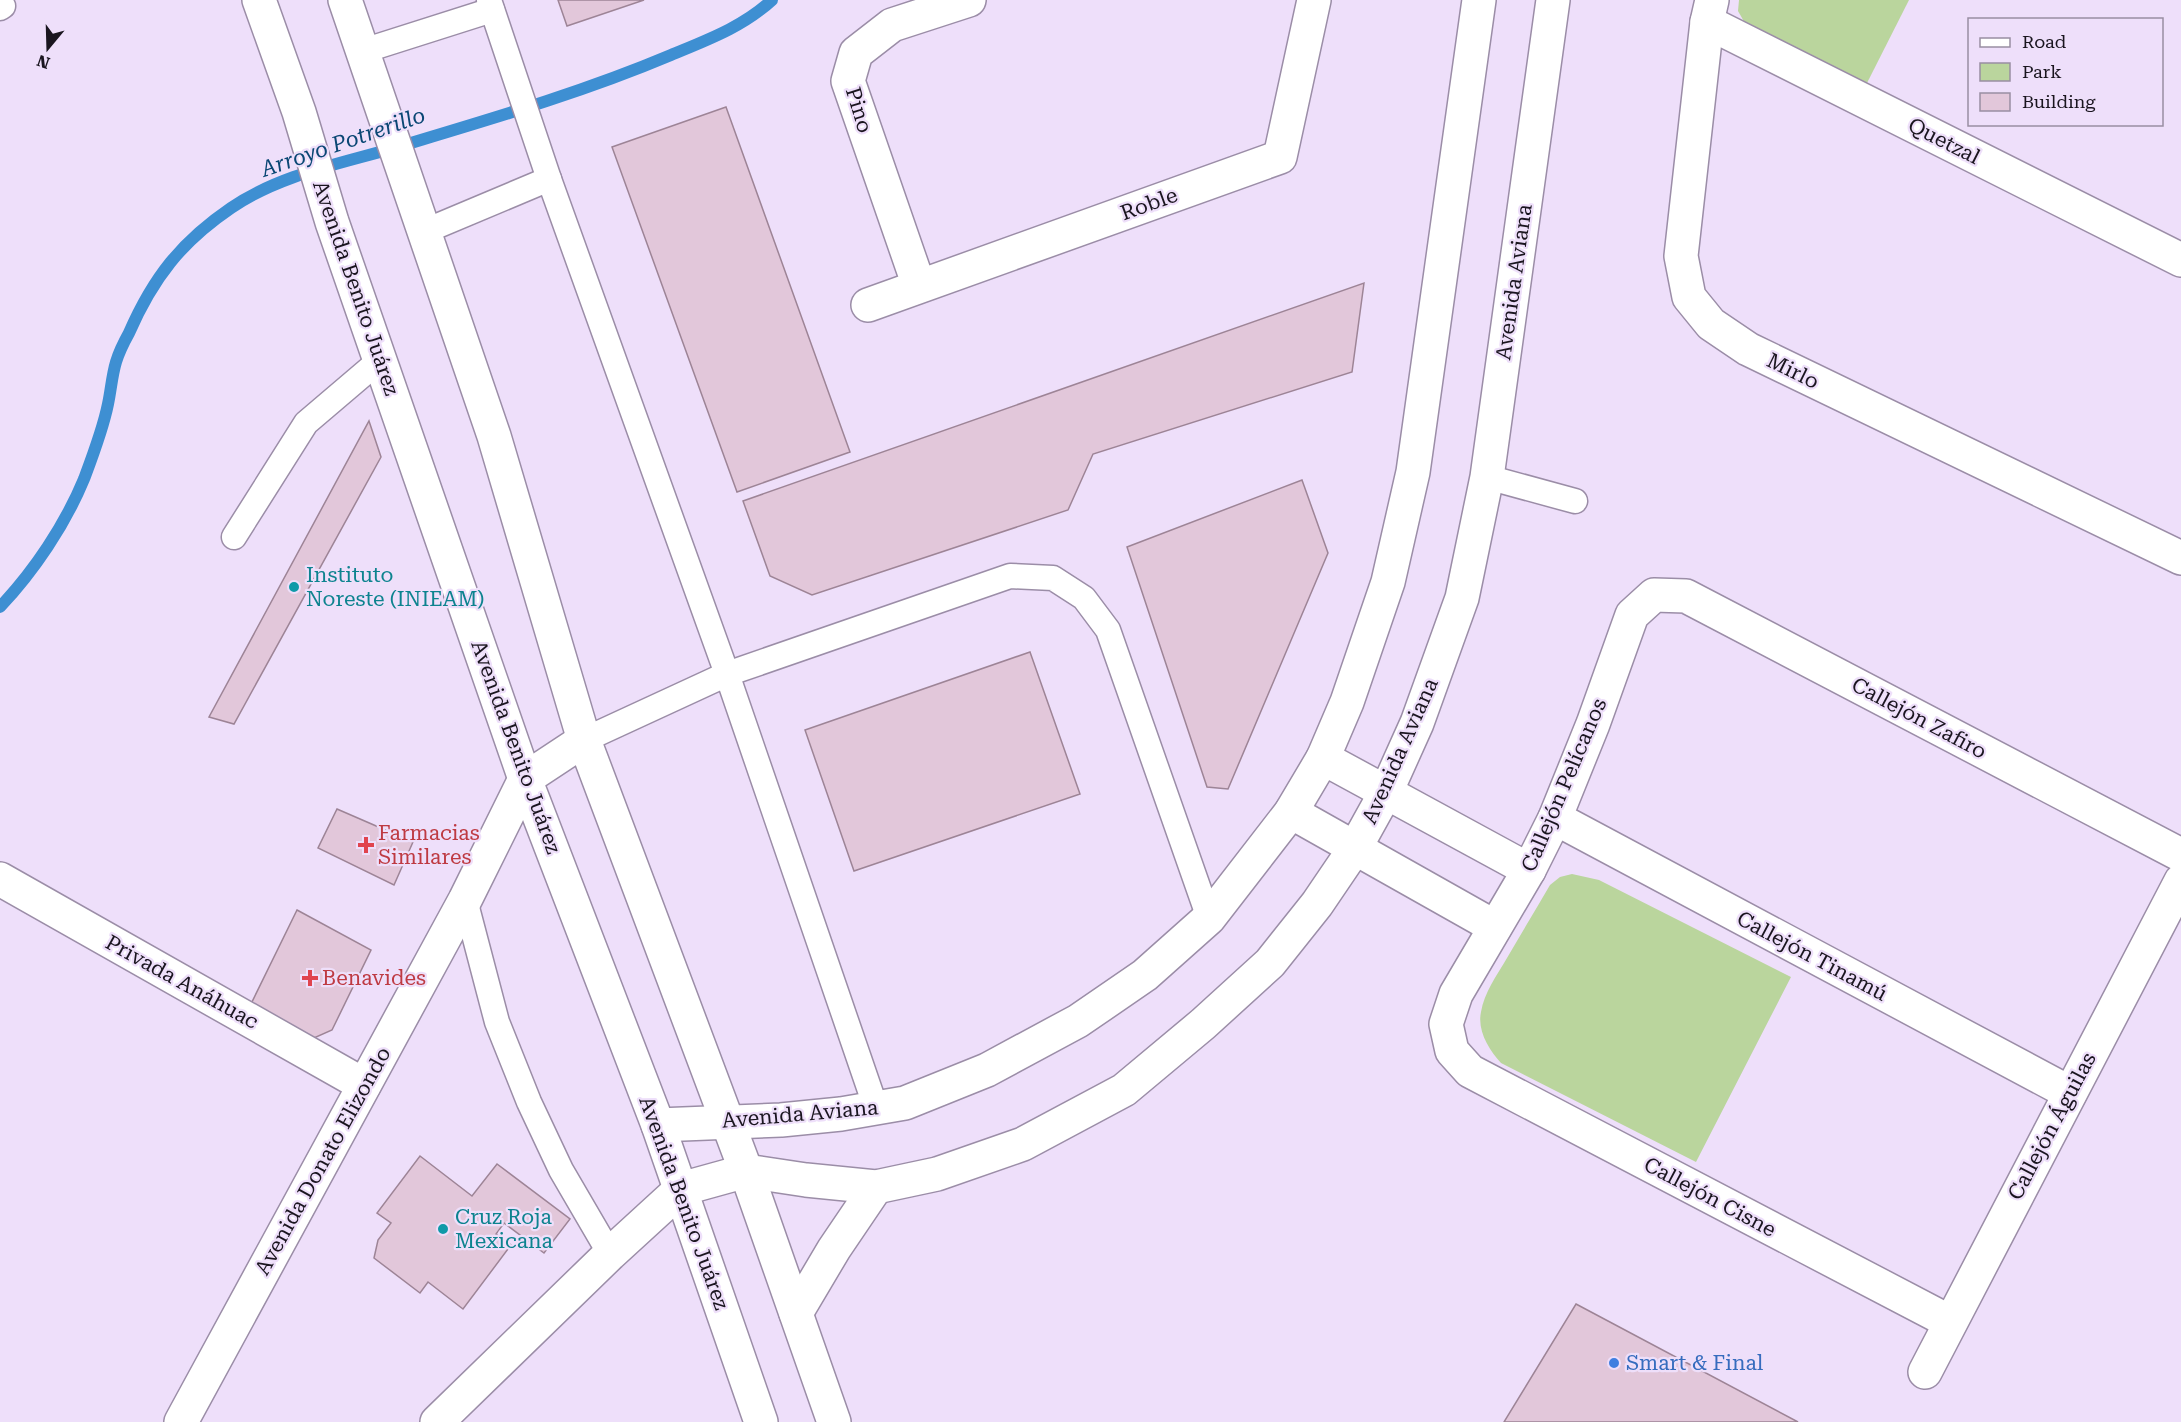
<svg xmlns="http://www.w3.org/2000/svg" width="2181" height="1422" viewBox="0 0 2181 1422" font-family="'Roboto Serif',serif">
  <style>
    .green { fill: #bad59d }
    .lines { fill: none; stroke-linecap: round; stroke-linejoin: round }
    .stream { stroke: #3e8fd2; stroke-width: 12 }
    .building { fill: #e2c7da; stroke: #9d8496; stroke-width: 1.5 }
    .lane-casing { stroke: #9b8da7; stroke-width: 27 }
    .street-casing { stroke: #9b8da7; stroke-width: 36 }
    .secondary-casing { stroke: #9b8da7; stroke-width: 36 }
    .lane { stroke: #fff; stroke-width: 24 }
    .street { stroke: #fff; stroke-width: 33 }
    .secondary { stroke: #fff; stroke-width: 33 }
    .culture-dot { fill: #0f9aa8; stroke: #eedffa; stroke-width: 2 }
    .health-dot { fill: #e0444e; stroke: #eedffa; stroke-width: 2 }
    .shop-dot { fill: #3f7fe0; stroke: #eedffa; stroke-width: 2 }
    .labels { text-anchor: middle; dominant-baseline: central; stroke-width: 4.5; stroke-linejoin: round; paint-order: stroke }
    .street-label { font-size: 21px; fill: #1a151f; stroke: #eedffa }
    .culture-label { font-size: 21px; fill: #0d838f; stroke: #eedffa; text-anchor: start }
    .health-label { font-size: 21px; fill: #be3a42; stroke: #eedffa; text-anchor: start }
    .shop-label { font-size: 21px; fill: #366cbe; stroke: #eedffa; text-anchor: start }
    .water-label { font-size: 22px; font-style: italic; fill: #0a4774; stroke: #eedffa }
  </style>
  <rect width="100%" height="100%" fill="#eedffa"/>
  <g class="green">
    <polygon points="1739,0 1909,0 1866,85 1746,25 1738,11"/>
    <path d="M1572 874 1599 880 1791 977 1696 1162 1501 1063C1489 1050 1477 1031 1481 1012 1484 993 1497 975 1507 958 1521 934 1536 909 1550 885L1560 877Z"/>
  </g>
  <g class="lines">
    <path class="stream" d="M0 607C34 571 65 525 84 479 93 455 103 429 108 404 111 390 112 375 116 362 119 352 124 342 129 333 153 278 181 242 231 208 279 175 339 164 394 148 487 120 581 93 671 55 707 40 743 27 772 0"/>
  </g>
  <g class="building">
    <polygon points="558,0 644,0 567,26"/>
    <polygon points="726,107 850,452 737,492 612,147"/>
    <polygon points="1364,283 1352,372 1093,454 1068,510 812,595 770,576 743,501"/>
    <polygon points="369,421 381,457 234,724 209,717"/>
    <polygon points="1302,480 1328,553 1228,789 1207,787 1127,547"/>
    <polygon points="1030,652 1080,794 854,871 805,730"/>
    <polygon points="337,809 413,842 394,885 318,848"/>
    <polygon points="297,910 371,950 332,1030 314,1038 250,1006"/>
    <polygon points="420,1156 472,1196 497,1164 570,1219 544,1253 504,1223 496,1234 511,1245 463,1309 428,1282 420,1293 374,1258 378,1240 391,1223 377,1213"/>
    <polygon points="1576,1304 1798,1422 1504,1422"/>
  </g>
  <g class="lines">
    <defs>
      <g id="lane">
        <polyline points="489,0 549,179 727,674 876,1108"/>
        <polyline points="0,8 3,6"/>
        <polyline points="363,51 492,10"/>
        <polyline points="423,232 549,179"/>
        <polyline points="1487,477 1575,501"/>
        <polyline points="234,537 306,423 380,360"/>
        <polyline points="584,740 727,674 1010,576 1053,578 1084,598 1108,630 1209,918"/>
        <polyline points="465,900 497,1022 529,1102 561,1170 610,1254"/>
      </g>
      <g id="street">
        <polyline points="1712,0 1707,22 1681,256 1689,297 1711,324 1748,349 2181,558"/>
        <polyline points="1707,22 2181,260"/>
        <polyline points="919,286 848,81 856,53 892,25 969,0"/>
        <polyline points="868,305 1280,157 1314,0"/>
        <polyline points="1323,758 1529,870"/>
        <polyline points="1291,812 1495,927"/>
        <polyline points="1555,818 2070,1093"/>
        <polyline points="0,879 364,1085"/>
        <polyline points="658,1125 781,1120 841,1114 905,1103 987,1070 1078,1021 1145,975 1209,918 1291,812 1323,758 1347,702 1388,582 1413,472 1479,0"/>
        <polyline points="1950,1322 1470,1071 1452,1051 1446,1024 1456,994 1529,870 1555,818 1593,724 1632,615 1654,595 1686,596 2181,855"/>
        <polyline points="1925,1372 2181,881"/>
        <polyline points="181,1422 465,900 525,779 584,740"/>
        <polyline points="437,1422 610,1254 681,1189 746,1171 806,1180 876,1187 937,1174 1023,1144 1124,1090 1203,1024 1270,963 1317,904 1355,848 1386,792 1417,723 1462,598 1487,477 1553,0"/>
      </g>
      <g id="secondary">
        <polyline points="259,0 299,112 332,222 525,779 658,1125 761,1422"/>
        <polyline points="345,0 494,436 584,740 746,1171 834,1422"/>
        <polyline points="796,1313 834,1249 876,1187"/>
      </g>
    </defs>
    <use href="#lane" class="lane-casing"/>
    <use href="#street" class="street-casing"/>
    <use href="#secondary" class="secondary-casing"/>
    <use href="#lane" class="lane"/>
    <use href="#street" class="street"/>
    <use href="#secondary" class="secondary"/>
  </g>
  <g class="culture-dot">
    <circle cx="294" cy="587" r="6"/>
    <circle cx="443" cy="1229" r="6"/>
  </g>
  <g class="health-dot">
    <path d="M363 836h6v6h6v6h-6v6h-6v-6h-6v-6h6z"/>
    <path d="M307 969h6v6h6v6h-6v6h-6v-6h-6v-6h6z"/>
  </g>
  <circle class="shop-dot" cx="1614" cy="1363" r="6"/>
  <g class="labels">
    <g class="street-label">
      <text transform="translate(859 110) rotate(73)">Pino</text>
      <text transform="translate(1944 141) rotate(27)">Quetzal</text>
      <text transform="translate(1149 204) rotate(-20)">Roble</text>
      <text transform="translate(1514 282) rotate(-82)">Avenida Aviana</text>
      <text transform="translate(356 288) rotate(71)">Avenida Benito Juárez</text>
      <text transform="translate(1793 371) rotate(26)">Mirlo</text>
      <text transform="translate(1919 718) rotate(28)">Callejón Zafiro</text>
      <text transform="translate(516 747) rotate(70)">Avenida Benito Juárez</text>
      <text transform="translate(1400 751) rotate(-66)">Avenida Aviana</text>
      <text transform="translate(1564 785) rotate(-67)">Callejón Pelícanos</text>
      <text transform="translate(1812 956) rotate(28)">Callejón Tinamú</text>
      <text transform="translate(182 982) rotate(29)">Privada Anáhuac</text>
      <text transform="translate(800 1114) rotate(-5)">Avenida Aviana</text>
      <text transform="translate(2052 1126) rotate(-62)">Callejón Águilas</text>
      <text transform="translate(323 1161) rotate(-61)">Avenida Donato Elizondo</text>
      <text transform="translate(1710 1197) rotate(28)">Callejón Cisne</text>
      <text transform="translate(684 1203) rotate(70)">Avenida Benito Juárez</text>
    </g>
    <g class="culture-label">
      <text x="306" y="575">Instituto<tspan x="306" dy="24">Noreste (INIEAM)</tspan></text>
      <text x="455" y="1217">Cruz Roja<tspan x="455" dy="24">Mexicana</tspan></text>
    </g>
    <g class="health-label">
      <text x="378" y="833">Farmacias<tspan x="378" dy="24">Similares</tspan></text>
      <text x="322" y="978">Benavides</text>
    </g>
    <g class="shop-label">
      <text x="1626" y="1363">Smart &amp; Final</text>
    </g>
    <g class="water-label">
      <text transform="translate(343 142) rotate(-19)">Arroyo Potrerillo</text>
    </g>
  </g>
  <rect x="1968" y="18" width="195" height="108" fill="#eedffa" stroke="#998ea2" stroke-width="1.5"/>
  <rect x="1980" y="38" width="30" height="9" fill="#ffffff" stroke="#998ea2" stroke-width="1.5"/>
  <text x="2022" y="48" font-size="18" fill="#1a151f">Road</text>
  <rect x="1980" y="63" width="30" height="18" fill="#bad59d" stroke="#998ea2" stroke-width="1.5"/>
  <text x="2022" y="78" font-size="18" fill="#1a151f">Park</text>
  <rect x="1980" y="93" width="30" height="18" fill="#e2c7da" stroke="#998ea2" stroke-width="1.5"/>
  <text x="2022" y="108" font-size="18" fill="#1a151f">Building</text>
  <g transform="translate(48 48) rotate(199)" stroke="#eedffa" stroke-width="4.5" paint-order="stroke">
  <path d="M0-4.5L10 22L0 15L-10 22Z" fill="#1a151f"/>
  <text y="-9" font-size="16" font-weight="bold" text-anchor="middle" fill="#1a151f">N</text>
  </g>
</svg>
